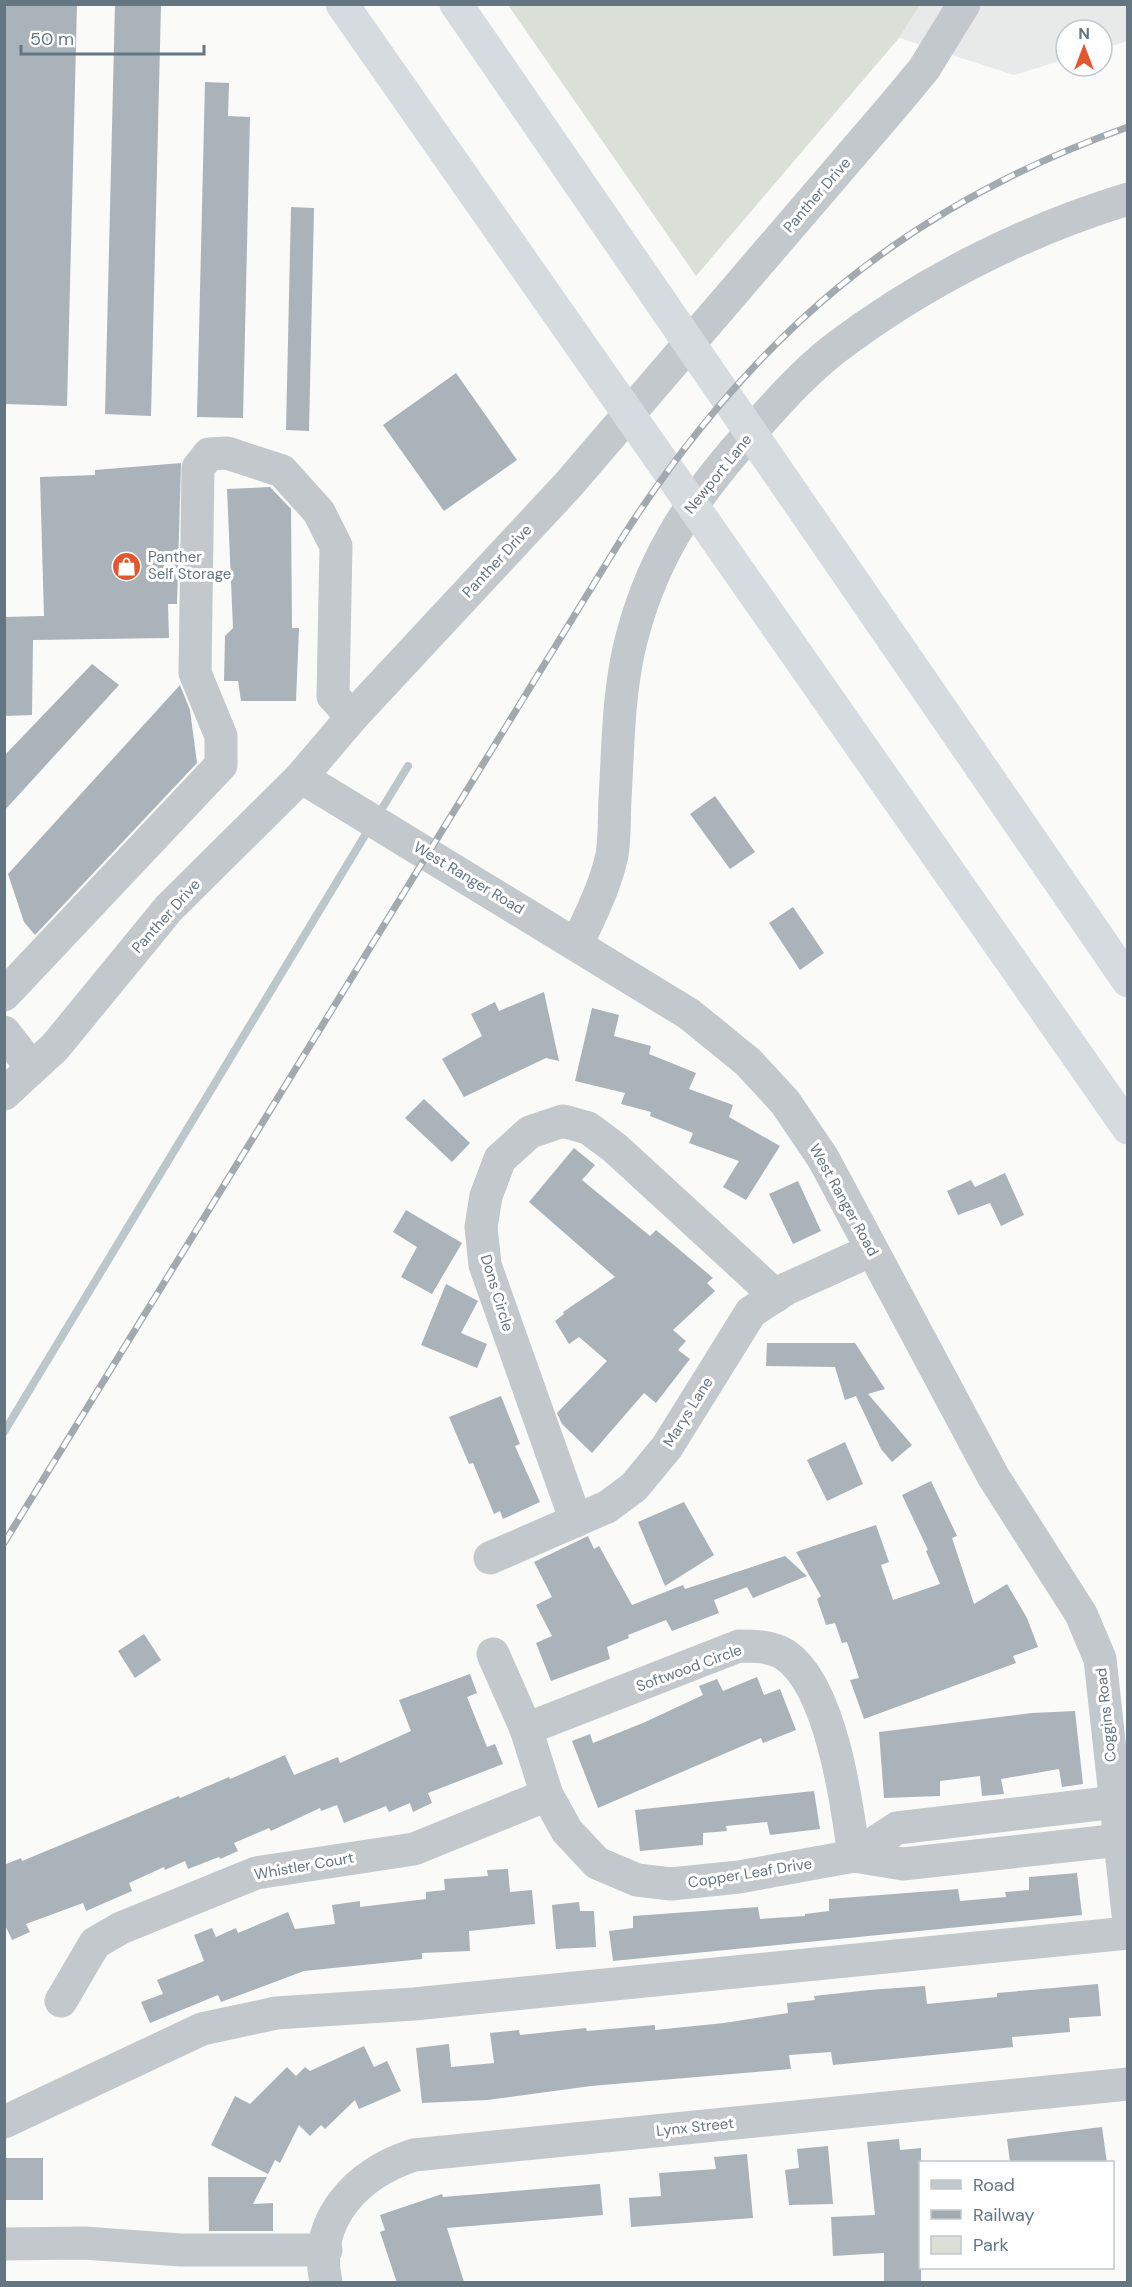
<svg xmlns="http://www.w3.org/2000/svg" width="1132" height="2287" viewBox="0 0 1132 2287" font-family="'DM Sans',sans-serif">
  <style>
    .built { fill: #e8e9e9 }
    .green { fill: #dadfd7 }
    .lines { fill: none; stroke-linecap: round; stroke-linejoin: round }
    .stream { stroke: #bbc7cb; stroke-width: 8 }
    .building { fill: #aab3b9 }
    .minor { stroke: #c3c8cc; stroke-width: 33 }
    .highway { stroke: #d6dbdf; stroke-width: 33 }
    .rail-casing { stroke: #a2aab0; stroke-width: 7 }
    .rail { stroke: #fff; stroke-width: 4.5; stroke-dasharray: 14; stroke-linecap: butt }
    .labels { text-anchor: middle; dominant-baseline: central; stroke-width: 6; stroke-linejoin: round; paint-order: stroke }
    .street-label { font-size: 15px; fill: #657683; stroke: #fff }
    .poi-label { font-size: 15px; fill: #657683; stroke: #fff; text-anchor: start }
  </style>
  <rect width="100%" height="100%" fill="#fafaf8"/>
  <polygon class="built" points="920,5 1127,5 1127,41 1102,49 1102,30 1066,30 1066,59 1014,75 899,38"/>
  <polygon class="green" points="508,5 920,5 899,38 696,276"/>
  <g class="lines">
    <g class="stream">
      <polyline points="378,815 408,766"/>
      <polyline points="4,1432 370,827"/>
    </g>
  </g>
  <g class="building">
    <polygon points="4,4 77,4 67,406 4,404"/>
    <polygon points="115,4 161,4 151,416 105,414"/>
    <polygon points="205,82 229,83 228,116 250,117 243,418 197,417"/>
    <polygon points="291,207 314,208 309,431 286,430"/>
    <polygon points="456,373 517,460 444,511 383,425"/>
    <polygon points="181,463 177,604 168,604 169,638 33,640 32,715 4,716 4,617 44,616 40,477 95,475 95,470"/>
    <polygon points="270,487 291,509 292,628 299,628 296,701 241,701 238,681 224,681 225,636 233,628 227,489"/>
    <polygon points="92,664 119,685 4,811 4,756"/>
    <polygon points="180,685 190,710 197,763 35,935 24,922 8,874"/>
    <polygon points="715,796 755,852 730,869 690,814"/>
    <polygon points="793,907 824,953 800,970 769,923"/>
    <polygon points="544,992 559,1061 546,1058 464,1097 442,1059 482,1036 471,1014 495,1002 499,1011"/>
    <polygon points="592,1008 619,1015 614,1036 651,1046 649,1054 696,1073 689,1089 733,1105 729,1117 780,1146 746,1200 723,1187 739,1161 689,1143 693,1133 650,1116 651,1112 621,1104 625,1093 575,1081"/>
    <polygon points="424,1099 470,1143 452,1162 405,1118"/>
    <polygon points="574,1148 595,1165 582,1180 650,1236 656,1230 713,1278 707,1283 715,1291 673,1330 686,1341 678,1350 690,1359 656,1403 644,1393 592,1453 562,1424 557,1413 607,1361 579,1337 569,1344 555,1321 564,1314 563,1312 615,1277 529,1202"/>
    <polygon points="1005,1173 1024,1215 1001,1226 990,1203 958,1215 947,1191 971,1180 975,1187"/>
    <polygon points="798,1181 821,1231 793,1244 769,1194"/>
    <polygon points="406,1210 462,1243 432,1294 401,1277 417,1247 393,1232"/>
    <polygon points="446,1284 478,1301 461,1333 487,1344 477,1368 421,1345"/>
    <polygon points="767,1343 855,1343 885,1389 868,1394 912,1445 892,1462 881,1449 856,1396 845,1400 835,1367 766,1366"/>
    <polygon points="501,1396 520,1444 515,1446 540,1502 503,1519 500,1511 494,1514 473,1463 469,1464 449,1417"/>
    <polygon points="845,1442 863,1484 827,1501 807,1460"/>
    <polygon points="931,1481 957,1536 952,1538 974,1604 1007,1584 1027,1618 1038,1647 1013,1656 1016,1663 864,1719 850,1680 859,1678 847,1642 842,1643 835,1623 826,1625 817,1599 821,1596 796,1552 876,1525 889,1562 881,1565 893,1600 940,1584 926,1551 928,1550 902,1495"/>
    <polygon points="684,1502 714,1555 665,1586 638,1522"/>
    <polygon points="588,1536 594,1549 599,1546 632,1605 683,1585 685,1589 785,1556 807,1576 753,1598 747,1587 714,1600 719,1613 672,1631 666,1620 628,1635 629,1638 607,1647 610,1659 551,1681 536,1643 552,1636 536,1605 552,1597 534,1562"/>
    <polygon points="144,1634 161,1660 135,1678 118,1651"/>
    <polygon points="470,1674 477,1693 467,1697 487,1747 495,1744 503,1764 428,1793 432,1803 413,1812 410,1803 389,1812 386,1806 344,1823 337,1805 321,1811 320,1808 271,1831 269,1828 234,1843 238,1851 220,1859 219,1857 188,1869 185,1861 165,1870 164,1867 129,1883 132,1891 86,1911 83,1903 26,1924 30,1932 12,1940 4,1923 4,1865 21,1858 22,1861 179,1796 180,1798 229,1777 230,1779 285,1755 294,1775 338,1757 340,1763 411,1731 399,1700"/>
    <polygon points="757,1677 764,1695 780,1689 796,1730 763,1743 761,1738 598,1808 572,1741 590,1734 593,1743 643,1723 703,1695 699,1686 717,1679 723,1691"/>
    <polygon points="1075,1711 1083,1784 1062,1787 1059,1769 1001,1779 1004,1794 982,1796 980,1776 940,1781 940,1796 884,1798 879,1732 1032,1713"/>
    <polygon points="814,1791 820,1829 770,1835 767,1822 726,1826 727,1831 703,1833 703,1845 640,1851 635,1810"/>
    <polygon points="508,1869 510,1892 532,1890 535,1924 469,1931 470,1951 422,1953 422,1959 304,1971 221,2002 218,1995 150,2023 141,2002 163,1994 157,1980 204,1961 194,1935 212,1928 216,1937 236,1928 238,1933 288,1912 295,1929 335,1924 332,1905 360,1901 360,1907 426,1899 426,1892 445,1890 444,1879 488,1876 487,1870"/>
    <polygon points="1077,1873 1082,1915 613,1961 609,1931 633,1928 633,1916 758,1907 760,1919 805,1916 805,1914 829,1911 829,1899 958,1889 960,1901 1006,1897 1005,1892 1029,1890 1029,1877"/>
    <polygon points="579,1902 580,1911 594,1911 596,1947 556,1949 552,1905"/>
    <polygon points="1098,1984 1101,2016 1069,2018 1070,2032 1012,2037 1013,2047 833,2065 831,2052 789,2055 791,2069 591,2086 487,2100 422,2103 416,2048 449,2044 451,2067 494,2063 490,2033 519,2030 520,2035 586,2028 587,2031 655,2025 655,2030 724,2023 788,2013 787,2003 815,2000 814,1996 869,1990 925,1986 927,2004 997,1997 997,1993"/>
    <polygon points="364,2046 374,2067 387,2061 401,2091 359,2109 355,2100 325,2129 321,2125 310,2136 299,2125 280,2163 275,2160 268,2174 211,2145 235,2096 250,2104 287,2067 296,2076 305,2067 310,2071"/>
    <polygon points="1102,2127 1107,2163 1010,2163 1007,2139"/>
    <polygon points="899,2139 900,2150 921,2148 921,2283 884,2283 884,2253 833,2256 831,2217 875,2215 867,2142"/>
    <polygon points="828,2146 833,2204 789,2205 785,2170 799,2168 797,2149"/>
    <polygon points="747,2154 753,2218 631,2227 629,2198 661,2196 659,2173 716,2169 714,2157"/>
    <rect x="4" y="2158" width="39" height="42"/>
    <polygon points="208,2177 267,2177 253,2204 273,2203 273,2231 209,2231"/>
    <polygon points="600,2184 603,2215 447,2228 464,2282 397,2283 380,2232 385,2230 380,2215 442,2194 443,2197"/>
  </g>
  <g class="lines">
    <g class="minor">
      <polyline points="301,777 689,1014 748,1062 785,1102 823,1158 993,1476 1081,1614 1100,1659 1128,1914"/>
      <path d="M577 944C591 914 605 887 612 855 615 837 614 818 615 799 618 750 618 698 629 649 649 563 687 505 744 440 772 409 800 376 833 350 919 284 1023 231 1128 199"/>
      <polyline points="4,995 221,765 221,736 195,673 198,468 209,454 227,453 282,471 319,512 336,546 333,696 352,717"/>
      <polyline points="4,1032 32,1068"/>
      <polyline points="4,1094 55,1047 169,908 301,777 352,717 568,485 895,104 924,69 964,4"/>
      <polyline points="576,1521 485,1265 481,1227 486,1196 500,1159 530,1132 563,1121 588,1128 615,1148 776,1296"/>
      <polyline points="490,1558 607,1507 634,1487 667,1447 751,1312 786,1289 872,1250"/>
      <polyline points="493,1654 526,1729 547,1795 567,1831 597,1863 637,1880 671,1884 739,1877 854,1856 903,1864 1120,1840"/>
      <path d="M526 1729 739 1646C754 1646 770 1646 784 1654 831 1684 847 1803 854 1856"/>
      <polyline points="854,1856 897,1828 1116,1802"/>
      <polyline points="61,2001 95,1943 121,1928 256,1873 414,1849 547,1795"/>
      <polyline points="4,2122 202,2029 276,2013 414,2004 1128,1933"/>
      <polyline points="4,2244 84,2243 181,2250 326,2250"/>
      <path d="M326 2282C312 2219 358 2173 414 2155L1128 2084"/>
    </g>
    <g class="highway">
      <polyline points="342,4 1128,1128"/>
      <polyline points="456,4 1128,981"/>
    </g>
    <defs>
      <path id="rail" d="M4 1543 622 538C750 338 902 207 1128 127"/>
    </defs>
    <use href="#rail" class="rail-casing"/>
    <use href="#rail" class="rail"/>
  </g>
  <defs>
    <symbol id="shop-disc" viewBox="-11 -11 22 22"><circle r="9.5" fill="#e4572e" stroke="#fff"/><path d="M-5-2.5h2.3a2.7 3.5 0 0 1 5.4 0H5L5.5 6h-11ZM-1.5-2.5h3a1.5 2.3 0 0 0-3 0Z" fill="#fff"/></symbol>
  </defs>
  <g fill-rule="evenodd">
    <use href="#shop-disc" x="110" y="550" width="33" height="33"/>
  </g>
  <g class="labels">
    <g class="street-label">
      <text transform="translate(817 195) rotate(-49)">Panther Drive</text>
      <text transform="translate(718 474) rotate(-51)">Newport Lane</text>
      <text transform="translate(497 561) rotate(-47)">Panther Drive</text>
      <text transform="translate(469 878) rotate(31)">West Ranger Road</text>
      <text transform="translate(166 916) rotate(-48)">Panther Drive</text>
      <text transform="translate(844 1200) rotate(61)">West Ranger Road</text>
      <text transform="translate(497 1293) rotate(73)">Dons Circle</text>
      <text transform="translate(688 1412) rotate(-58)">Marys Lane</text>
      <text transform="translate(689 1668) rotate(-20)">Softwood Circle</text>
      <text transform="translate(1106 1715) rotate(-96)">Coggins Road</text>
      <text transform="translate(304 1866) rotate(-10)">Whistler Court</text>
      <text transform="translate(750 1873) rotate(-9)">Copper Leaf Drive</text>
      <text transform="translate(695 2127) rotate(-6)">Lynx Street</text>
    </g>
    <g class="poi-label">
      <text x="148" y="557">Panther<tspan x="148" dy="17">Self Storage</tspan></text>
    </g>
  </g>
  <rect width="1132" height="2287" fill="none" stroke="#657683" stroke-width="12"/>
  <rect x="919" y="2161" width="195" height="108" fill="#ffffff" stroke="#c1c8cd" stroke-width="1.5"/>
  <rect x="931" y="2180" width="30" height="9" fill="#c3c8cc" stroke="#c1c8cd" stroke-width="1.5"/>
  <text x="973" y="2191" font-size="18" fill="#657683">Road</text>
  <rect x="931" y="2210" width="30" height="9" fill="#a2aab0" stroke="#c1c8cd" stroke-width="1.5"/>
  <text x="973" y="2221" font-size="18" fill="#657683">Railway</text>
  <rect x="931" y="2236" width="30" height="18" fill="#dadfd7" stroke="#c1c8cd" stroke-width="1.5"/>
  <text x="973" y="2251" font-size="18" fill="#657683">Park</text>
  <g transform="translate(1084 48)"><circle r="28" fill="#ffffff" stroke="#c1c8cd" stroke-width="1.5"/>
  <path d="M0-4.5L10 22L0 15L-10 22Z" fill="#e4572e"/>
  <text y="-9" font-size="16" font-weight="bold" text-anchor="middle" fill="#657683">N</text>
  </g>
  <path d="M21 45v9h183v-9" fill="none" stroke="#657683" stroke-width="3"/>
  <text x="30" y="45" font-size="18" fill="#657683" stroke="#ffffff" stroke-width="4.5" paint-order="stroke">50 m</text>
</svg>
